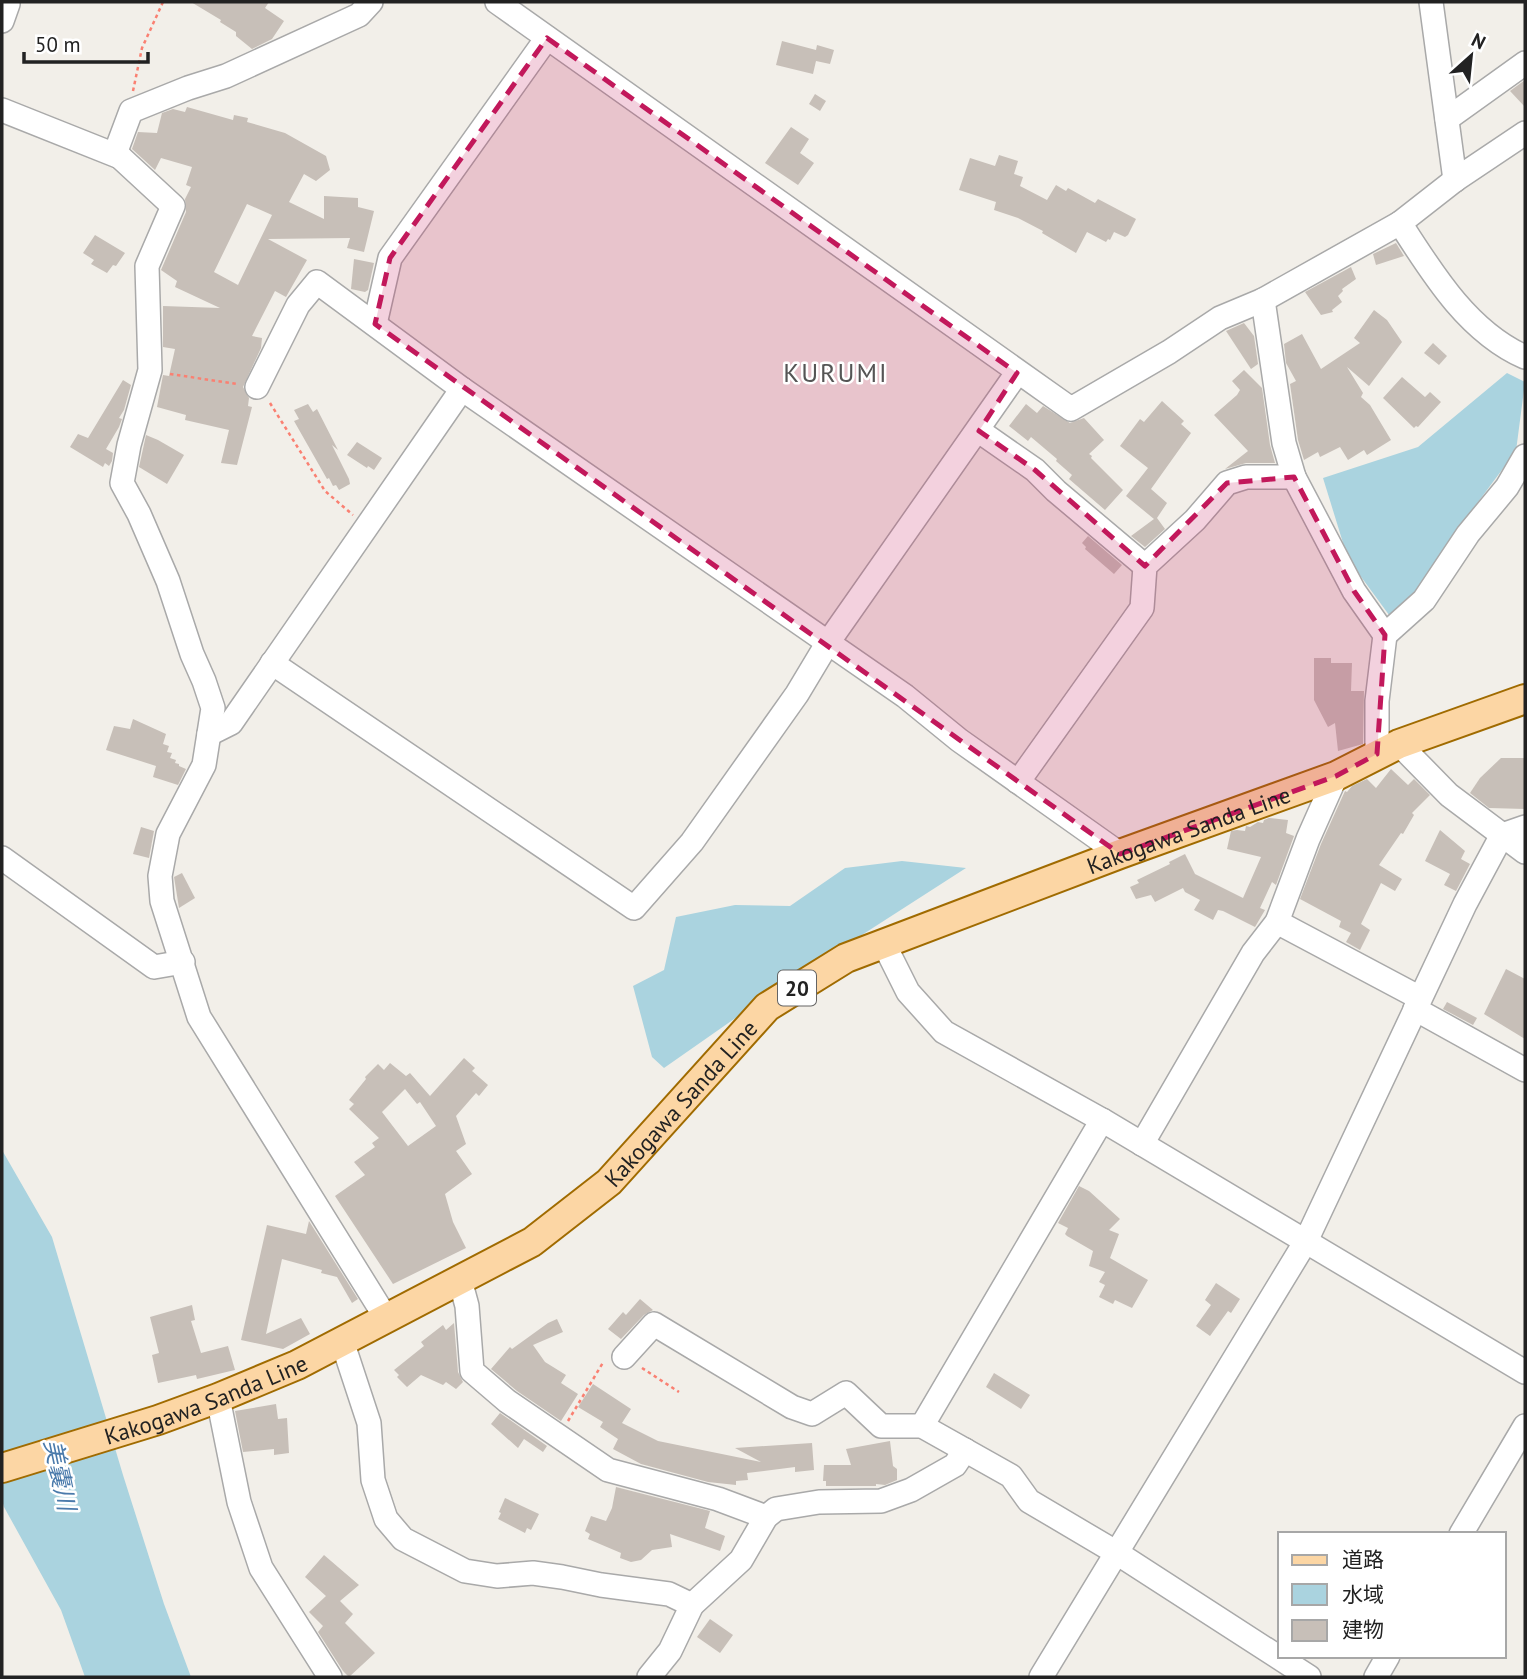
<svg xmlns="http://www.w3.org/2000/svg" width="1527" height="1679" viewBox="0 0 1527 1679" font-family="'PT Sans','Noto Sans JP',sans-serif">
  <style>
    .water { fill: #aad3df }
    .building { fill: #c7bfb8; fill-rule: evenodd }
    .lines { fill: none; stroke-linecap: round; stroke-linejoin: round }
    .minor-casing { stroke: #a9a9a9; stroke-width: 26 }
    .major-casing { stroke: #a06b00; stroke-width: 32 }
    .path { stroke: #fa8072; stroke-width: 2.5; stroke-dasharray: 3.5 3.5; stroke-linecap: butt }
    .minor { stroke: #fff; stroke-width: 23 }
    .major { stroke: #fcd6a4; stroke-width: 28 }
    .marked { fill: #c2185b; fill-opacity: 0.2; stroke: #c2185b; stroke-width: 5; stroke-dasharray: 14 9; stroke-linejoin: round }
    .labels { text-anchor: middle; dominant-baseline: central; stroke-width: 5; stroke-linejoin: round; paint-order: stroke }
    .shield { fill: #fff; stroke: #646464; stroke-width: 2 }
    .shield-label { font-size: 21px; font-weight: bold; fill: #222 }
    .street-label { font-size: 23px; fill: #222; stroke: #fff }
    .water-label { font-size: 24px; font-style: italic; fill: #4a7aab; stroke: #fff }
    .quarter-label { font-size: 26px; letter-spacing: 2px; fill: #555; stroke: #fff }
  </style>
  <rect width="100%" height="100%" fill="#f2efe9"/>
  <g class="water">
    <polygon points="1507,373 1525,382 1516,451 1455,533 1427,601 1392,619 1348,559 1323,478 1418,447"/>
    <polygon points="902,861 966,868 767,996 664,1068 652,1057 633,986 664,970 676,917 735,905 790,906 845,868"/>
    <polygon points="2,1150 52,1237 123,1475 164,1604 191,1677 85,1677 61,1610 4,1507 2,1500"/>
  </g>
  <g class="building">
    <polygon points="191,2 269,2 265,8 284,21 272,39 252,49 236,36 236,32 220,22 221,20"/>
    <polygon points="782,41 816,50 817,45 834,50 830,64 816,61 813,74 776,65"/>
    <polygon points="1525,80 1525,107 1510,91"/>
    <polygon points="815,94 826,101 820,111 809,104"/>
    <path d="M187 107 233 120 234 115 248 118 247 122 285 133 326 156 330 170 316 181 304 174 289 202 324 219V196L358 198V207L374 211 364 252 347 248 350 238 268 239 307 260 286 297 275 291 252 336 262 338 261 348 243 387 249 398 248 406 252 407 237 465 221 463 229 430 185 420 186 415 157 407 163 375 169 376 175 349 163 347V306L220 308 175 287 177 281 161 270 186 212 185 199 191 187 186 185 192 167 161 158 155 170 132 149 138 132 157 133 162 113 173 109 185 112ZM247 204 272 215 238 285 214 272Z"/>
    <polygon points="791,127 809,139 800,153 814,163 798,185 765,163"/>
    <polygon points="999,155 1018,161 1014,174 1023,177 1020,186 1047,200 1056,185 1066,191 1068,188 1095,203 1098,199 1136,219 1128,235 1125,237 1114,232 1110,240 1108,239 1106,242 1087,232 1076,253 1042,233 1043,231 1018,218 994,210 996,202 959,190 970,158 995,166"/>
    <polygon points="95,235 125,253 116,266 113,265 107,273 91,264 94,260 83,253"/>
    <polygon points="1396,243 1404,256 1376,265 1373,254"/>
    <polygon points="354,259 374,263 368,290 365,292 351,289"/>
    <polygon points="1351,267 1356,279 1342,289 1343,291 1338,296 1342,302 1332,310 1333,312 1321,315 1305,292"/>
    <polygon points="1374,310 1387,320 1402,342 1369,386 1347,367 1363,393 1361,397 1370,405 1391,440 1367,455 1364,450 1348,460 1340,447 1320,457 1318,452 1304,460 1298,440 1290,384 1296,381 1286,363 1284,344 1302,334 1321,369 1360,343 1354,338"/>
    <polygon points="1244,323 1254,336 1258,364 1251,369 1226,331"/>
    <polygon points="1433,343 1447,356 1439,365 1424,353"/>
    <polygon points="1244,370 1262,388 1270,445 1275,463 1246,463 1225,469 1248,451 1214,415 1237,395 1240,390 1232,381"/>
    <polygon points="1402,377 1425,397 1430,392 1441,402 1418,427 1416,426 1414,428 1383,398"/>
    <polygon points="123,380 131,385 124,410 119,418 122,419 119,427 106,449 113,453 112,461 109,466 105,463 103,467 70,447 78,434 88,438"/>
    <polygon points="1162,401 1184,421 1181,424 1191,433 1151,489 1167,503 1157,518 1165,529 1145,547 1131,536 1154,519 1126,496 1148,468 1120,446 1140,419 1144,422"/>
    <polygon points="308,404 313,412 317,409 338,450 332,445 349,479 350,484 339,490 336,485 333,486 329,478 327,479 294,421 299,419 294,410"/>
    <polygon points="1026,404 1037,413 1043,406 1070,423 1084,418 1104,440 1089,454 1092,456 1091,458 1123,490 1105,510 1069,479 1072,475 1056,461 1057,459 1031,437 1028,441 1009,426"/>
    <polygon points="146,435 158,440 184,455 167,484 139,467"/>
    <polygon points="357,442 382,458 374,470 368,466 367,468 347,455"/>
    <polygon points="1088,536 1122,565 1114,574 1085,549 1086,547 1082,543"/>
    <polygon points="1314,658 1331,658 1331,663 1352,663 1351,691 1364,691 1363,744 1338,751 1335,723 1328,727 1314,700"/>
    <polygon points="133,719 166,734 163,744 169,746 167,752 172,753 170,758 176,760 175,763 179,764 179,766 186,769 178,785 153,777 156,766 106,750 114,726 130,729"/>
    <polygon points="1501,758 1525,758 1525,809 1489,808 1470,793 1480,778"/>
    <polygon points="1391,769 1408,785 1414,779 1430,795 1412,813 1414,815 1403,834 1401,833 1379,865 1402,879 1395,891 1381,883 1361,924 1370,930 1360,950 1346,942 1351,933 1339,927 1341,921 1300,899 1321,844 1345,791 1347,792 1352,786 1367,779 1376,788"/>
    <polygon points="1269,818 1288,820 1286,833 1294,836 1276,885 1272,882 1260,908 1265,910 1255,927 1223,911 1218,910 1213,920 1194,910 1200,900 1185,892 1183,888 1155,902 1151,895 1136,899 1130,887 1139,883 1137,880 1170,864 1169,862 1185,854 1195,874 1243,898 1261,857 1227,849 1231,831 1237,830 1245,831 1246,826 1250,827 1258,822 1263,823 1264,820"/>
    <polygon points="141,827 154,831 149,858 133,854"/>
    <polygon points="1440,830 1465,851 1461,859 1470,864 1456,891 1444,885 1450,874 1425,861"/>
    <polygon points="182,873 195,898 179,908 174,877"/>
    <polygon points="1506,969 1525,979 1525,1039 1484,1014"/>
    <polygon points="1447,1002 1477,1018 1473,1025 1443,1009"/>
    <path d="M464 1058 475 1068 472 1071 488 1085 479 1096 476 1093 456 1116 466 1144 456 1151 472 1174 445 1194 453 1222 466 1248 393 1284 335 1196 365 1175 354 1162 375 1147 372 1143 379 1138 349 1109 354 1104 349 1100 366 1079 365 1077 378 1064 384 1070 390 1063 406 1076 410 1073 430 1096ZM405 1089 417 1104 420 1102 436 1126 408 1146 382 1112Z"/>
    <polygon points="1079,1186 1089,1191 1120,1219 1109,1230 1119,1234 1110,1258 1148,1280 1132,1308 1115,1300 1113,1304 1099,1297 1105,1285 1099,1282 1105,1272 1089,1266 1093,1251 1067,1236 1065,1234 1068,1228 1058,1223"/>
    <polygon points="309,1221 358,1299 352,1303 337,1277 321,1273 322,1270 282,1259 266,1334 301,1318 310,1334 283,1349 241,1340 267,1225 306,1234"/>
    <polygon points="1216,1283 1240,1299 1231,1313 1228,1311 1210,1336 1196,1326 1211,1305 1205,1300"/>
    <polygon points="640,1299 653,1310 644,1315 621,1339 608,1329 623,1312 626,1315"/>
    <polygon points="192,1305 195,1320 191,1321 201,1353 228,1346 235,1370 197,1379 196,1375 158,1383 152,1355 159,1353 150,1317"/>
    <polygon points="557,1319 563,1332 533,1345 545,1362 566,1375 561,1383 578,1394 561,1421 517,1391 491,1369 510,1347 512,1349 548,1323"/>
    <polygon points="454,1323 458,1372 463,1382 456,1389 446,1382 443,1385 421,1375 407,1387 397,1377 399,1375 394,1370 424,1346 421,1342 443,1325 446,1330"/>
    <polygon points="994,1373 1030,1395 1021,1409 986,1387"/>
    <polygon points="593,1384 631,1409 622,1423 658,1441 761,1462 735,1448 812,1443 814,1470 795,1472 795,1467 747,1473 748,1480 736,1481 736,1485 708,1482 641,1464 613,1449 618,1439 600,1427 603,1422 578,1407"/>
    <polygon points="276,1404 278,1419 287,1418 289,1453 274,1455 274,1449 243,1452 235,1411"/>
    <polygon points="500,1413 547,1446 543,1452 524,1439 518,1448 491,1424"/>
    <polygon points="890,1441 893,1466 897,1469 897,1480 885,1485 876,1484 876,1486 826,1486 826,1481 823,1481 824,1465 851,1465 846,1449"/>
    <polygon points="616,1487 710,1511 705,1528 725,1536 720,1551 670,1534 672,1547 652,1550 641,1560 631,1562 620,1558 621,1553 588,1539 590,1534 585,1531 591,1516 606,1521 612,1508"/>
    <polygon points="505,1498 539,1514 531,1530 527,1528 525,1533 498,1519 501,1513 499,1512"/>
    <polygon points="324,1555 359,1585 340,1601 353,1614 345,1623 375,1653 349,1677 343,1671 318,1632 323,1626 309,1612 326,1596 305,1577"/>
    <polygon points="710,1619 733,1635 720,1653 697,1637"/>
  </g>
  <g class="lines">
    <defs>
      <g id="minor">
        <polyline points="497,2 1071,409 1169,352 1220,318 1263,300 1400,223 1455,180 1525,133"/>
        <polyline points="1431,2 1455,180"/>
        <polyline points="2,21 8,4 3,2"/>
        <polyline points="2,110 120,157 173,206 147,266 150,370 129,445 122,483 139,514 168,581 192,654 204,681 213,708 204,765 168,834 160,876 162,901 199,1017 386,1318"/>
        <polyline points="1447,119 1525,63"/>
        <polyline points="120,157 116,151 131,111 188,88 226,76 359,15 371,2"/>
        <path d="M1400 223C1432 273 1468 332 1525 357"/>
        <polyline points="1263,300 1284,443 1294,477 1354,591 1385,635 1377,701 1377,754"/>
        <polyline points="375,324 390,258 547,38"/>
        <polyline points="257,387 298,305 317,282 462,389 905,696 959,740 1120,854"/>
        <polyline points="979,431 1035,470 1056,491 1145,566"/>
        <polyline points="1385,635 1424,600 1468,534 1507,487 1525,456"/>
        <polyline points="272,663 634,908 692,842 797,694 827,644 1017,373"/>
        <polyline points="209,734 231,723 462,389"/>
        <polyline points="1399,744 1449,795 1525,852"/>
        <polyline points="1018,782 1142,608 1145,566 1195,520 1227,483 1246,477 1294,477"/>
        <polyline points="2,858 154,967 183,962"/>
        <polyline points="1277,922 1420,998"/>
        <polyline points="883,942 908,992 944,1032 1102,1120 1525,1372"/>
        <polyline points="1415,1009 1525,1070"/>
        <polyline points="1142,1144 1253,953 1277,922 1308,839 1336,776"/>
        <polyline points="460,1280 467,1306 472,1371 507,1401 608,1470 718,1499 766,1517"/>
        <polyline points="342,1341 369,1423 373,1480 386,1519 403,1539 465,1571 497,1576 533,1573 562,1577 601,1585 669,1594 692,1605"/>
        <polyline points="624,1357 654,1324 792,1407 812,1414 846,1393 881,1426 922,1426 1011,1476 1029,1501 1117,1553 1309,1677"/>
        <polyline points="218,1398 239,1502 261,1568 330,1677"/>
        <polyline points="922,1426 1102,1120"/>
        <polyline points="1461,1534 1525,1426"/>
        <polyline points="649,1677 670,1651 692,1605 741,1560 766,1517 776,1509 819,1502 881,1501 911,1490 955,1465 965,1450"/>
        <polyline points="1041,1677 1306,1241 1465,904 1502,835 1525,827"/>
        <polyline points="1376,1677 1388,1656"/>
      </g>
      <g id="major">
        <path id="s1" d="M2 1468 158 1420 218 1398 297 1365 532 1242 609 1182 767 1007 846 958 1120 854 1336 776 1399 744 1525 699"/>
      </g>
    </defs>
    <use href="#minor" class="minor-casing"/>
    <use href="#major" class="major-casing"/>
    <g class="path">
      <polyline points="133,91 142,48 163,2"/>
      <polyline points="170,374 237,384"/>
      <polyline points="270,403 325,491 353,515"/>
      <polyline points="642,1368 679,1392"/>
      <polyline points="568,1421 604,1361"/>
    </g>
    <use href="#minor" class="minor"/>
    <use href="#major" class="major"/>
  </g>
  <path class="marked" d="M547 38 1017 373 979 431 1035 470 1145 566 1227 483 1294 477 1354 591 1385 635 1377 754 1336 776 1120 854 375 324 390 258Z"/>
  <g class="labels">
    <rect class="shield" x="778" y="970.5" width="38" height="35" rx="5"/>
    <g class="shield-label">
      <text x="797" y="988">20</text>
    </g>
    <g class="street-label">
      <text stroke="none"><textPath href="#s1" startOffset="1370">Kakogawa Sanda Line</textPath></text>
      <text stroke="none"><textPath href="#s1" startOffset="782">Kakogawa Sanda Line</textPath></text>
      <text stroke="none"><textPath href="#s1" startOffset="215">Kakogawa Sanda Line</textPath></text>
    </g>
    <g class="water-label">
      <text transform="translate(60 1475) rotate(78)">美嚢川</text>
    </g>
    <g class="quarter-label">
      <text x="836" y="372">KURUMI</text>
    </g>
  </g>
  <rect width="1527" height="1679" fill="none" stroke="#222222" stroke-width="7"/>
  <rect x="1278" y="1532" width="228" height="126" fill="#ffffff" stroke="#a7a7a7" stroke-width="2"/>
  <rect x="1292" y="1555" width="35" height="10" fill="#fcd6a4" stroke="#a7a7a7" stroke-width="2"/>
  <text x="1342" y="1567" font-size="21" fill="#222222">道路</text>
  <rect x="1292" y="1584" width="35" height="21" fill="#aad3df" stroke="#a7a7a7" stroke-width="2"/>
  <text x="1342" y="1602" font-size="21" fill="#222222">水域</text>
  <rect x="1292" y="1620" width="35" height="21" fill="#c7bfb8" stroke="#a7a7a7" stroke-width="2"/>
  <text x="1342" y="1637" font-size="21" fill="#222222">建物</text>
  <g transform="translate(1471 56) rotate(27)" stroke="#ffffff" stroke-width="5" paint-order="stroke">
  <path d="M0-5L12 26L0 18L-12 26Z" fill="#222222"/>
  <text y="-10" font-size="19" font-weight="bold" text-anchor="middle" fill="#222222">N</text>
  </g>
  <path d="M24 52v10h124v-10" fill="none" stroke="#222222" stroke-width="3.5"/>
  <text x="35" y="52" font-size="21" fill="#222222" stroke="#ffffff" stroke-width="5" paint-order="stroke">50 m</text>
</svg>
